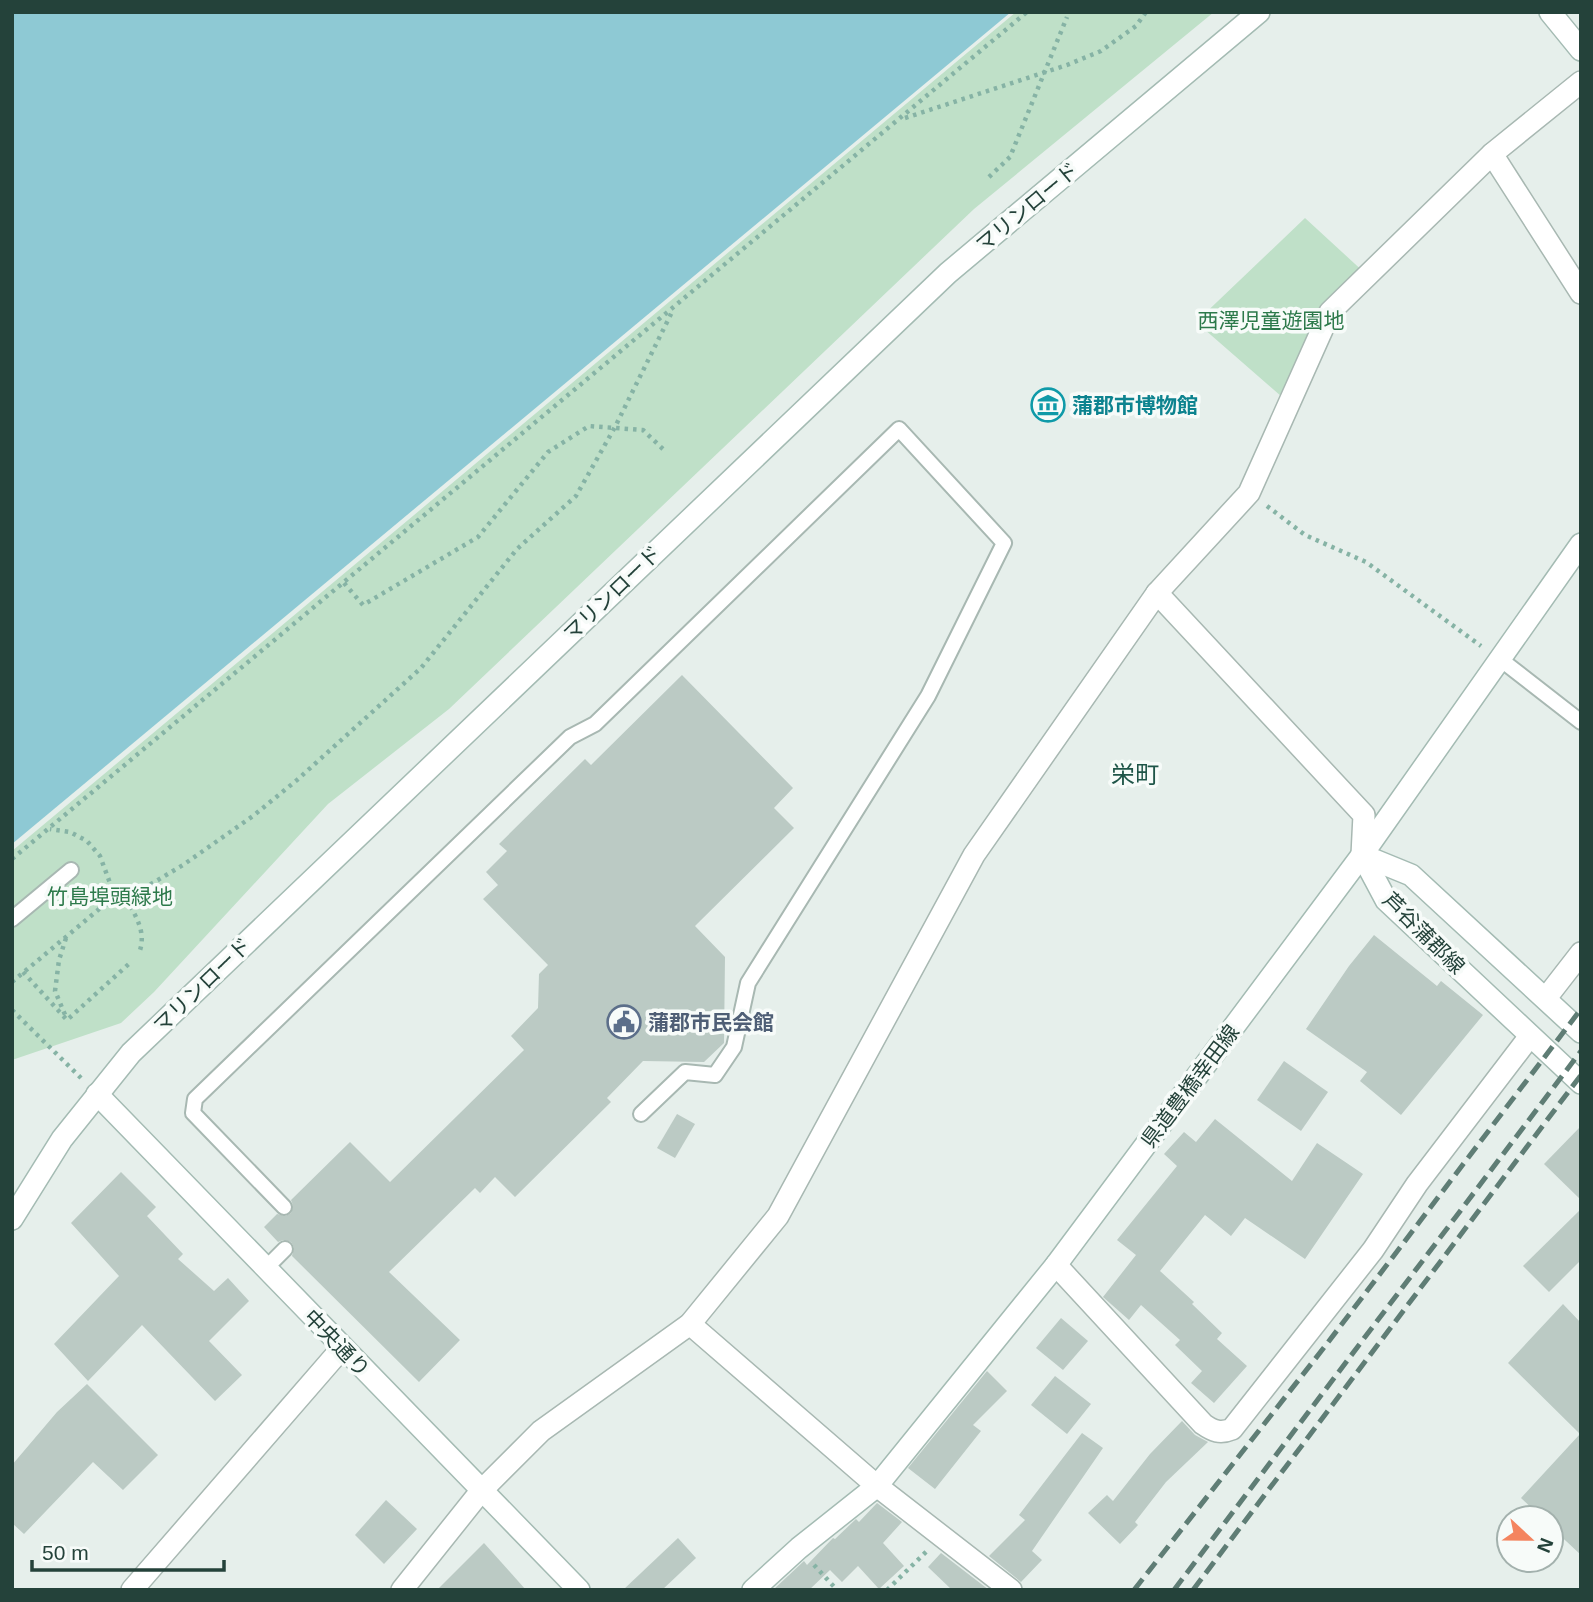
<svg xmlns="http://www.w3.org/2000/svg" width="1593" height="1602" viewBox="0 0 1593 1602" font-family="Arial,'Noto Sans JP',sans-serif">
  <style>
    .green { fill: #bfe0c8 }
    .water { fill: #8ec9d4 }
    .building { fill: #bbcac4 }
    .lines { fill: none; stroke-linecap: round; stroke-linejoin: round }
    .lane-casing { stroke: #a8b8b2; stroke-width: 18 }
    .street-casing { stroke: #a8b8b2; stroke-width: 24 }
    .secondary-casing { stroke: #a4bbb3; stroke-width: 24 }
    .path { stroke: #86b3a5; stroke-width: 4.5; stroke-dasharray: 3.5 5; stroke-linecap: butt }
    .lane { stroke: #fff; stroke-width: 14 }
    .street { stroke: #fff; stroke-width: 21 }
    .secondary { stroke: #fff; stroke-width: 21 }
    .rail { stroke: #5f7d75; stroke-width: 5; stroke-dasharray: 14 7; stroke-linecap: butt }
    .labels { text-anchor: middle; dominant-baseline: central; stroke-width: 7; stroke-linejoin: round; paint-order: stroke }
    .street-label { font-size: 21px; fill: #24423a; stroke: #f7fbf9 }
    .park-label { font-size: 21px; fill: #2d7a4b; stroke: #f7fbf9 }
    .culture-label { font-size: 21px; font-weight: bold; fill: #0d838f; stroke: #f7fbf9; text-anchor: start }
    .service-label { font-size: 21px; font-weight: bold; fill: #4e5e75; stroke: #f7fbf9; text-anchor: start }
    .quarter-label { font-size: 24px; fill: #1f5548; stroke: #f7fbf9 }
  </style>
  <rect width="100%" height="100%" fill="#e6efeb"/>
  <g class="green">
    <polygon points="1016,12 1214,12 974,209 449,709 328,804 154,992 121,1023 12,1060 12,851"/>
    <polygon points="1305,218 1367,275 1330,312 1289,403 1196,322"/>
  </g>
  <polygon class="water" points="12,12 1011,12 12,844"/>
  <g class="building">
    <polygon points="682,675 793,788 774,808 794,828 695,926 725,957 724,1043 704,1062 643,1061 607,1098 611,1102 515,1197 495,1177 480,1193 475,1188 389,1272 460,1340 419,1382 292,1256 294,1247 291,1242 283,1240 278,1242 264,1227 277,1214 286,1216 291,1213 293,1205 291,1200 350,1142 390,1182 524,1050 511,1036 538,1008 539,974 548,965 483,899 498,885 486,872 507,851 499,844 585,759 591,765"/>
    <polygon points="1374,935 1437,986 1441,981 1483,1015 1401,1115 1360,1081 1367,1072 1306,1029 1349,966"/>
    <polygon points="1284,1061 1328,1092 1301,1131 1257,1100"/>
    <polygon points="677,1114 695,1124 675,1158 657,1148"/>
    <polygon points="1215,1119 1292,1181 1317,1143 1363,1174 1305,1259 1245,1218 1231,1236 1205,1215 1160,1271 1194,1302 1192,1304 1222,1333 1217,1339 1247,1366 1214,1403 1191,1383 1202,1371 1175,1345 1180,1340 1141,1305 1129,1320 1103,1297 1136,1255 1117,1240 1177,1166 1164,1154 1184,1132 1196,1142"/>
    <polygon points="1581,1126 1581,1200 1544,1164"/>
    <polygon points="121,1172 156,1207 147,1216 183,1254 178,1259 214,1291 228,1278 249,1301 209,1341 242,1375 215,1401 142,1325 88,1381 54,1344 119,1276 71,1223"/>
    <polygon points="1581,1209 1581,1260 1549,1292 1523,1266"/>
    <polygon points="1563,1304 1581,1323 1581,1555 1551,1527 1551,1518 1542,1518 1521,1498 1580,1434 1508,1363"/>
    <polygon points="1061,1318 1088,1341 1063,1370 1036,1348"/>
    <polygon points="987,1371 1007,1391 973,1425 981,1431 935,1489 908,1468"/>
    <polygon points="1055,1376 1091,1404 1067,1434 1031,1405"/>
    <polygon points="87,1384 158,1455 123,1490 93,1462 24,1534 12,1523 12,1465 57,1412"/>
    <polygon points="1182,1421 1195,1435 1208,1442 1166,1482 1135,1522 1138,1525 1120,1544 1088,1513 1107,1495 1113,1501 1150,1454"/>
    <polygon points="1082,1433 1103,1448 1032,1551 1042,1560 1021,1582 989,1556 1025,1520 1019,1515"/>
    <polygon points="386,1500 417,1529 384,1564 355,1535"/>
    <polygon points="877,1503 902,1522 883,1543 904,1566 879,1589 858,1566 842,1582 830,1570 809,1590 773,1590 804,1561 807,1565 833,1538 835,1539 856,1519 859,1522"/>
    <polygon points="678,1538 696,1558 662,1590 623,1590"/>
    <polygon points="484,1543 526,1590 437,1590"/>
    <polygon points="941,1553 989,1590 952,1590 928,1567"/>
  </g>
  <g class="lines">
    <defs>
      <g id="lane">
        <polyline points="1500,659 1581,722"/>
        <polyline points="12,919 71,870"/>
        <polyline points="284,1207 193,1113 195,1099 570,737 595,724 899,429 1004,543 928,696 748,983 734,1047 715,1075 685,1072 641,1114"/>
        <polyline points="265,1269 285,1249"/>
      </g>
      <g id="street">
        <polyline points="1492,154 1581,293"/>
        <polyline points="1157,593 1364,815 1362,855"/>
        <polyline points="1546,998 1581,953"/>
        <path d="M1056 1265 1203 1424C1213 1431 1220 1434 1232 1429L1373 1250 1417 1184 1530 1036"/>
        <polyline points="690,1324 877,1486 1011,1590"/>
        <polyline points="132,1590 342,1348"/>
        <polyline points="402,1590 481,1491 541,1431 690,1324 778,1216 974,855 1157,593 1249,493 1330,312 1492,154 1581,82"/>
      </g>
      <g id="secondary">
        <polyline points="1550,12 1581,50"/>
        <polyline points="1362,855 1386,900 1581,1083"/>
        <polyline points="1362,855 1411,875 1581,1032"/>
        <polyline points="97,1094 579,1590"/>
        <polyline points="12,1219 62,1139 131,1053 948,273 1259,12"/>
        <polyline points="753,1590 799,1548 877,1486 1056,1265 1362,855 1581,544"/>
      </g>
    </defs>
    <use href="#lane" class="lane-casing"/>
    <use href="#street" class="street-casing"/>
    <use href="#secondary" class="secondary-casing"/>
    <g class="path">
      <polyline points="905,118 1067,65 1101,51 1136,26 1146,12"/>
      <polyline points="989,177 1010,157 1067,17"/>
      <polyline points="1267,506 1305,535 1366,562 1481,646"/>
      <polyline points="344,583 363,605 478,537 548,452 589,426 643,430 665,451"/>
      <polyline points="12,859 1027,12"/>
      <path d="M126 899C136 916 147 933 139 953"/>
      <polyline points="104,905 126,899 183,865 253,816 297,780 421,668 517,549 576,496 615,427 672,312"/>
      <polyline points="66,938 59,960 55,991 66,1017"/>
      <polyline points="23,972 67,1020 131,962"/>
      <polyline points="12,982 104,905 110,883 100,856 87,841 70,832 50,829"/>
      <polyline points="12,1010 81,1078"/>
      <polyline points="814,1565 837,1590"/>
      <polyline points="887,1590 928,1550"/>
    </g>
    <use href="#lane" class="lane"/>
    <use href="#street" class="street"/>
    <use href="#secondary" class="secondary"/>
    <g class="rail">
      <polyline points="1134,1590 1326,1345 1581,1009"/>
      <polyline points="1174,1590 1581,1051"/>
      <polyline points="1193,1590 1581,1075"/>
    </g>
  </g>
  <defs>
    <symbol id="museum-ring" viewBox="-11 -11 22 22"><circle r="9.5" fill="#f7fbf9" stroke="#0f9aa8" stroke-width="1.5"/><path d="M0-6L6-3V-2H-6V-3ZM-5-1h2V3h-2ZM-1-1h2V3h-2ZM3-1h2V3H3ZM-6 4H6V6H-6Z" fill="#0f9aa8"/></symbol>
    <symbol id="civic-ring" viewBox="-11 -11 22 22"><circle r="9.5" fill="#f7fbf9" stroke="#5c6f8a" stroke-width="1.5"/><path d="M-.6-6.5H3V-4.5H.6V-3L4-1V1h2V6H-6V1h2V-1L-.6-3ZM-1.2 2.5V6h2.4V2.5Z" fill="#5c6f8a"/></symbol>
  </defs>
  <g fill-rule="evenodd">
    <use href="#museum-ring" x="1029" y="386" width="38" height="38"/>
    <use href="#civic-ring" x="605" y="1003" width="38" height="38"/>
  </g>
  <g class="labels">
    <g class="street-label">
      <text transform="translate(1027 207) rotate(-40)">マリンロード</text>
      <text transform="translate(612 593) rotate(-44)">マリンロード</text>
      <text transform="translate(1424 933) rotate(45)">芦谷蒲郡線</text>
      <text transform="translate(202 985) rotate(-44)">マリンロード</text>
      <text transform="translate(1190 1086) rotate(-53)">県道豊橋幸田線</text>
      <text transform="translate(337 1343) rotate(46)">中央通り</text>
    </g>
    <g class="park-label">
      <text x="1271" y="320">西澤児童遊園地</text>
      <text x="110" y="896">竹島埠頭緑地</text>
    </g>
    <g class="culture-label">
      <text x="1072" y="405">蒲郡市博物館</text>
    </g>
    <g class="service-label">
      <text x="648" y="1022">蒲郡市民会館</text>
    </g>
    <g class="quarter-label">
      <text x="1135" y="774">栄町</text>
    </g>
  </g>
  <rect width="1593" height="1602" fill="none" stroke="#24423a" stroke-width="28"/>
  <g transform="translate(1530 1539) rotate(112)"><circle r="33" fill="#f7fbf9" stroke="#a3b1ad" stroke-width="2"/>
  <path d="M0-5L12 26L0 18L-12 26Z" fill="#f4845f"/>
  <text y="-10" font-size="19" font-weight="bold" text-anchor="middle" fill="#24423a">N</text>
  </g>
  <path d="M32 1560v10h192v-10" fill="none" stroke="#24423a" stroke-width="3.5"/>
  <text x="42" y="1560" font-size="21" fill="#24423a" stroke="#f7fbf9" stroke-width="5" paint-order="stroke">50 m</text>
</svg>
